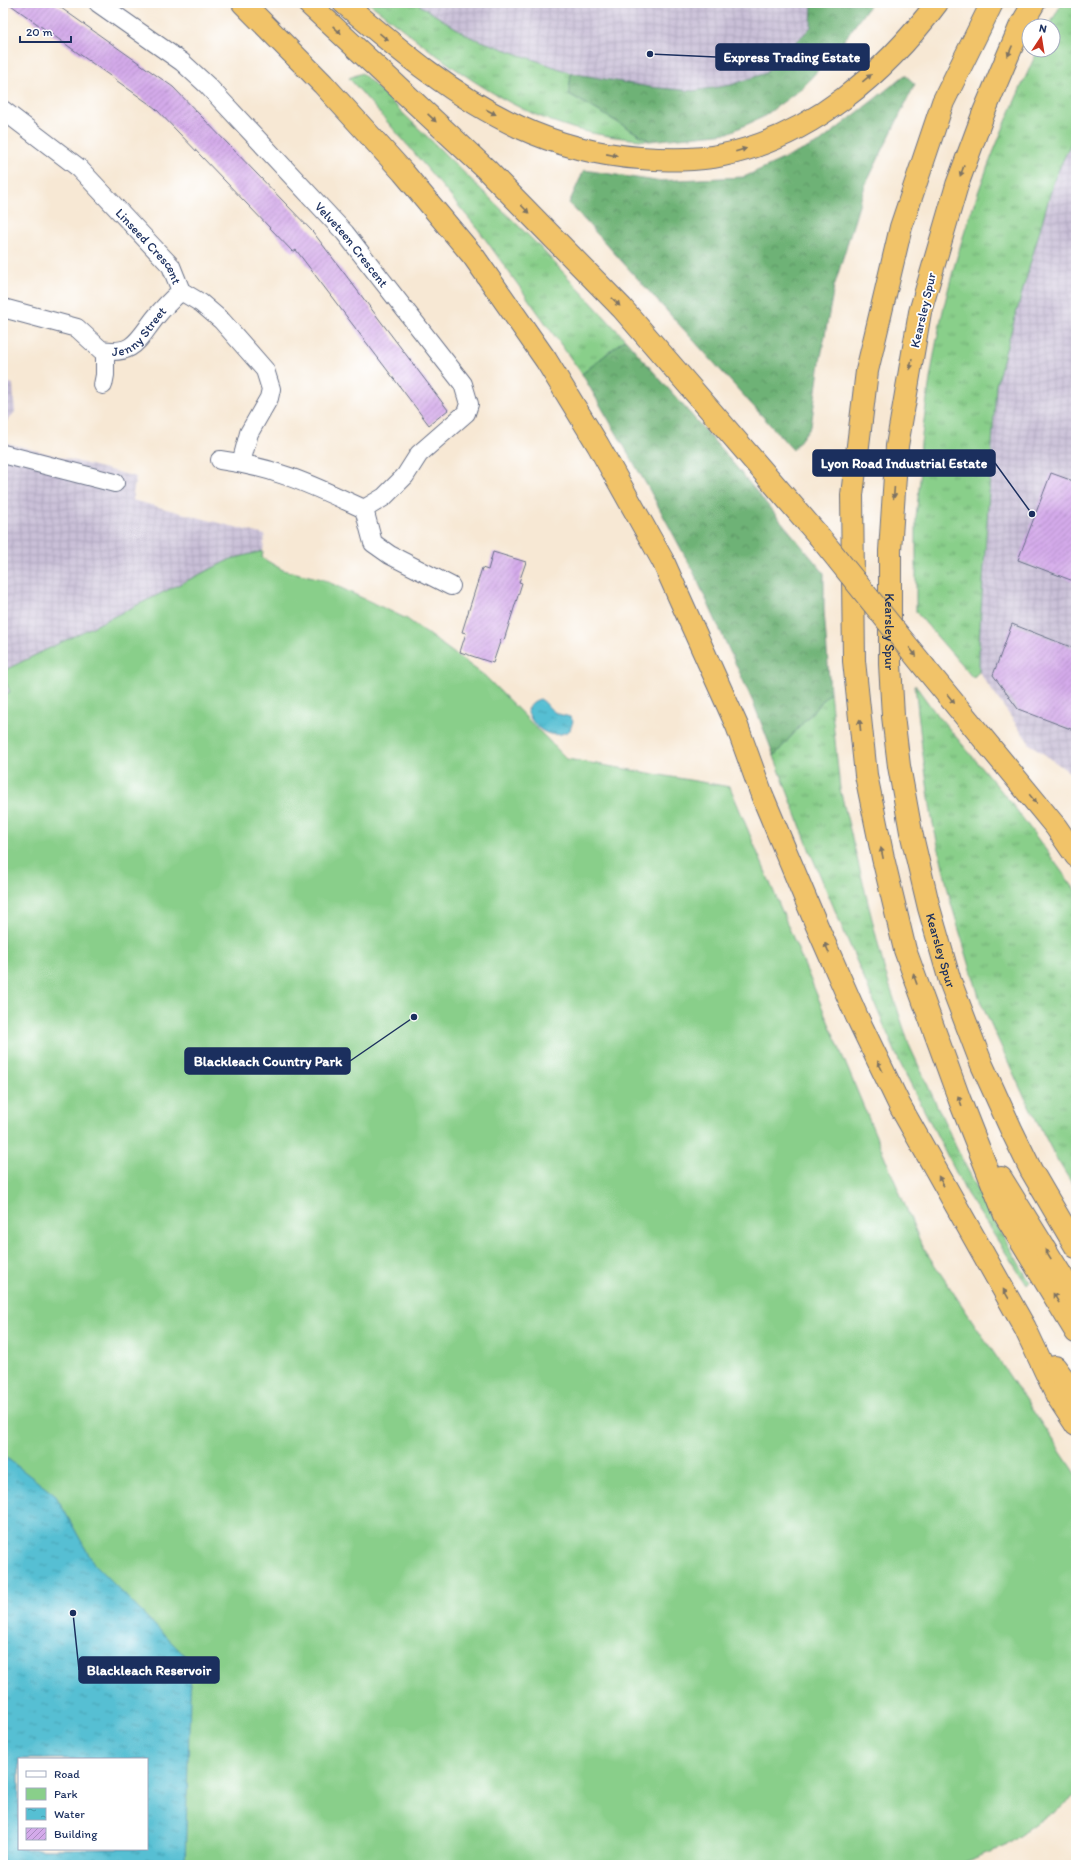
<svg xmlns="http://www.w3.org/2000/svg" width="1079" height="1868" viewBox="0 0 1079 1868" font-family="Itim,sans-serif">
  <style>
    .industrial { fill: url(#industrial-grid) }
    .grass { fill: url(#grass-tufts); stroke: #527f74 }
    .forest { fill: url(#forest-crowns); stroke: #44706a }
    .park { fill: #89cf8a; stroke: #527f74; fill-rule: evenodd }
    .water { fill: url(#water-ripples); stroke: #387798; fill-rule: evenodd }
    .building { fill: url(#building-hatch) }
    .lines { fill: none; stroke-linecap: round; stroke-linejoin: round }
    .street-casing { stroke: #687087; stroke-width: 20 }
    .highway-casing { stroke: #687087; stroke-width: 24 }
    .street { stroke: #fff; stroke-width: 18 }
    .highway { stroke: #f1c369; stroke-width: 22 }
    .highway-bridge-casing { stroke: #687087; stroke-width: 24; stroke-linecap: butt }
    .highway-bridge { stroke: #f1c369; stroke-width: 22 }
    .oneway { fill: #7b7263 }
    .labels { text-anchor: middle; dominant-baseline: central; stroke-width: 3.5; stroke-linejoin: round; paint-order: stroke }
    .street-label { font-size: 13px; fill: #1b2f5e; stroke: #fff }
    .leader { fill: none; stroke: #1b2f5e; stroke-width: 1.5 }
    .callout-dot { fill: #1b2f5e; stroke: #fff; stroke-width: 1.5 }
    .callout { fill: #1b2f5e; stroke: #1b2f5e; stroke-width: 1.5 }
    .callout-label { font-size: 14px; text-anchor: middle; font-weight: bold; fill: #fff }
  </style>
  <defs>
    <pattern id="industrial-grid" width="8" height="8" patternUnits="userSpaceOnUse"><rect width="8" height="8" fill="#c9bfd7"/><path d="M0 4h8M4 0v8" fill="none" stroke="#aca4bb"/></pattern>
    <pattern id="grass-tufts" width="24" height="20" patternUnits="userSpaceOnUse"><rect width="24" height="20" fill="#89cf8a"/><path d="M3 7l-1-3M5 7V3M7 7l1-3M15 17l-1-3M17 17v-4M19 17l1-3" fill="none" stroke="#6fa874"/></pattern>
    <pattern id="forest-crowns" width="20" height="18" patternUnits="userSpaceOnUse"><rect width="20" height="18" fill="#6eb276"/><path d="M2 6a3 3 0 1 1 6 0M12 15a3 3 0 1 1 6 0" fill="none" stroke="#5a9164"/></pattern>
    <pattern id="water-ripples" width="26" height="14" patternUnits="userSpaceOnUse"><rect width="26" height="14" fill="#56bfd3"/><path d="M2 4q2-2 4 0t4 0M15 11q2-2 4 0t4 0" fill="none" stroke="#469cae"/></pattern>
    <pattern id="building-hatch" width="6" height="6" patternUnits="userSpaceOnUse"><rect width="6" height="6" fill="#d4aaea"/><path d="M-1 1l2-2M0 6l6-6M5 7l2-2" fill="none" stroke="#ab8bc1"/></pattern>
  </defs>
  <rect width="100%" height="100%" fill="#fff"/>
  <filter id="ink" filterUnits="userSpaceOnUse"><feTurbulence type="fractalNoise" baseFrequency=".025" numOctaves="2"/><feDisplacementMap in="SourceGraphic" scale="8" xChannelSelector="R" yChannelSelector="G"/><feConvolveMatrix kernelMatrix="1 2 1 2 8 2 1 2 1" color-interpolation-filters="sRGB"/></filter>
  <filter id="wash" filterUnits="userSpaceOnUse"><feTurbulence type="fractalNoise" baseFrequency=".012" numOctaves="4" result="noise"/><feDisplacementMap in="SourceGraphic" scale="16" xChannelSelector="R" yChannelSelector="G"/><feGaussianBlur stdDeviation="0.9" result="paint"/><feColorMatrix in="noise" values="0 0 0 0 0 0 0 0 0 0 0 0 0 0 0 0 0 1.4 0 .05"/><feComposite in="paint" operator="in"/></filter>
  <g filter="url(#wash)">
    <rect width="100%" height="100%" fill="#f7e8d4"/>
    <g class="industrial">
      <polygon points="416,3 812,3 811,27 766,73 731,85 693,91 649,87 562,71 470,37"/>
      <polygon points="1076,132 1076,777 1030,744 979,672 979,642 996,385 1054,180"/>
      <polygon points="3,381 13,384 15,412 3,425"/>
      <polygon points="3,442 136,477 132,500 265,535 263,551 231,559 3,671"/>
      <polygon points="3,676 11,693 3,696"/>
    </g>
    <g class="grass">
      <path d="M369 3H416L470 37 571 73 569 94 650 141C620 138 592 135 563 125 490 102 429 49 369 3Z"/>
      <path d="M1062 3H1076V132L1054 180 996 385 979 642V672L973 678 916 612V517L921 470 919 459C926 404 933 349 947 294 968 209 1001 129 1038 50H1053V26H1049Z"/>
      <polygon points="362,73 537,244 625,339 582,374 478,229 410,148 349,78"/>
      <polygon points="915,685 931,707 1013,805 1076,891 1076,1190 1055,1156 1021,1090 980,1000 951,903 932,819 922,748"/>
      <polygon points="830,692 840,789 885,972 910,1047 957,1149 993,1219 1030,1282 1027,1285 967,1194 900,1063 811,854 774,756"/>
    </g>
    <g class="forest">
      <polygon points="812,3 871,3 843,42 802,88 763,117 728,133 650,141 569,94 571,73 649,87 693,91 731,85 766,73 811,27"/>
      <polygon points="905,75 915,84 865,186 834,287 820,362 811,426 793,450 569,203 584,170 656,181 744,177 820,142"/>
      <polygon points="625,339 722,450 824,573 824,610 830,692 774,756 753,702 694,573 649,489 582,374"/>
    </g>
    <path class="park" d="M263 551 262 558 283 570 322 579 407 619 485 676 567 759 730 787 922 1246 1076 1475V1796L1004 1847 956 1865H3V696L10 692 3 676V671L231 559ZM19 1759H147V1849H19Z"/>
    <g class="water">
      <path d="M540 699C546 702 547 706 552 710 557 715 564 715 570 717L573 721 570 730C552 742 533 729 527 710 530 704 533 701 540 699Z"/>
      <path d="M3 1455 56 1496 94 1564 191 1662 185 1865H3ZM19 1759H147V1849H19Z"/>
    </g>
    <g id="blocks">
      <g class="building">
        <polygon points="8,3 54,3 173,87 313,232 448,410 429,425 296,250 293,252 155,108"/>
        <polygon points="1051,473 1076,482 1076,582 1018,560"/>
        <polygon points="493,552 526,562 519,582 522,583 504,640 501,639 493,663 460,652 466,633 462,632 482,568 488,570"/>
        <polygon points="1012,624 1076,649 1076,731 1018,709 993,675"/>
      </g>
    </g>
  </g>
  <g filter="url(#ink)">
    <use href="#blocks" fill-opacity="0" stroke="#687087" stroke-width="1"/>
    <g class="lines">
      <defs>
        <g id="street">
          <path id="s1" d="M98 3 182 62 208 86 345 233 463 384 469 404 466 413 419 454 405 476 384 497 364 509"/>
          <path id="s2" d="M3 110 79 168 171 266 181 291 201 303 222 321 265 370 271 389 269 398 249 433 241 463"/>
          <path id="s3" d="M3 308 77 328 101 350C134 355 137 341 155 318 163 308 172 299 181 291"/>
          <polyline points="103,385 105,375 105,351"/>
          <polyline points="3,454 115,483"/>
          <path d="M220 460C275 467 314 486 364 509L373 543 390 555 451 586"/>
        </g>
        <g id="highway">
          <polyline points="243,3 323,84 403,172 474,257 546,360 598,445 663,561 737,726 762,795 817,926 857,1017 900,1106 1025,1328 1057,1396 1076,1425"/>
          <polyline points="308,3 486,169 622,308 818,535"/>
          <path d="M344 3C398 49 454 97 519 127 558 145 598 155 640 158 668 160 696 161 723 155 811 137 885 73 937 3"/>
          <polyline points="992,3 943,102 901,227 867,371 852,495 854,661 866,775 883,858 905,950 960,1101 1005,1215 1076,1332"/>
          <path id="s4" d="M1034 3 1020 27 984 112 957 185 920 312 897 446 890 551V664L893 716 899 766 911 832 929 908 950 981 982 1065 1011 1129 1031 1170 1076 1247"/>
          <polyline points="926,669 1056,827 1076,856"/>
          <polyline points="1001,1178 1076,1299"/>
          <polyline points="1055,1367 1076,1396"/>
        </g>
      </defs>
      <use href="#street" class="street-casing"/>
      <use href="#highway" class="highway-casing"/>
      <use href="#street" class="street"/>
      <use href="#highway" class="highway"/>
      <defs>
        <polyline id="highway-bridge" points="818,535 926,669"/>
      </defs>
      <use href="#highway-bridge" class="highway-bridge-casing"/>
      <use href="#highway-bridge" class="highway-bridge"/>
    </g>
    <defs><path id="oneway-solid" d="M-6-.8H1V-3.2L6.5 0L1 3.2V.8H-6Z"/></defs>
    <g class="oneway">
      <use href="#oneway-solid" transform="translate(337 30) rotate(43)"/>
      <use href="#oneway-solid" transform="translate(384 37) rotate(40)"/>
      <use href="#oneway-solid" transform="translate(1010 51) rotate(113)"/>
      <use href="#oneway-solid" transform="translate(867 78) rotate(-39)"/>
      <use href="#oneway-solid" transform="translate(491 112) rotate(28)"/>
      <use href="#oneway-solid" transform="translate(432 118) rotate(43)"/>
      <use href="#oneway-solid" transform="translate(741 150) rotate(-16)"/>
      <use href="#oneway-solid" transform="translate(612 155) rotate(11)"/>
      <use href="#oneway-solid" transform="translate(962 171) rotate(110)"/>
      <use href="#oneway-solid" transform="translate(525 209) rotate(46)"/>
      <use href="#oneway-solid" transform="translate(616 302) rotate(46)"/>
      <use href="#oneway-solid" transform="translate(911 364) rotate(100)"/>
      <use href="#oneway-solid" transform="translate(894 493) rotate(94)"/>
      <use href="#oneway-solid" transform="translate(913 652) rotate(51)"/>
      <use href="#oneway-solid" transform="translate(951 699) rotate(51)"/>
      <use href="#oneway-solid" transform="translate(860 725) rotate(-96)"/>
      <use href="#oneway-solid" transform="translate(1033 799) rotate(51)"/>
      <use href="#oneway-solid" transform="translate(882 853) rotate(-102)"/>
      <use href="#oneway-solid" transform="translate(827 948) rotate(-113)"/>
      <use href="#oneway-solid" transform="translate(915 979) rotate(-110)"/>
      <use href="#oneway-solid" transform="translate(880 1066) rotate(-116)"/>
      <use href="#oneway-solid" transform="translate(960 1101) rotate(-111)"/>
      <use href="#oneway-solid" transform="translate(941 1181) rotate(-119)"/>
      <use href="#oneway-solid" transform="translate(1048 1254) rotate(-122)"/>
      <use href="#oneway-solid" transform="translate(1006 1294) rotate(-120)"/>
      <use href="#oneway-solid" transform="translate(1056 1298) rotate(-121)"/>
    </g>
  </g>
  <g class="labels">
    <g class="street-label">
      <text stroke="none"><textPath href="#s1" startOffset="352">Velveteen Crescent</textPath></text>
      <text stroke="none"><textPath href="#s2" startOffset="201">Linseed Crescent</textPath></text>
      <text transform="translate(923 310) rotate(-77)">Kearsley Spur</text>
      <text stroke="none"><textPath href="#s3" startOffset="155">Jenny Street</textPath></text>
      <text stroke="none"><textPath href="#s4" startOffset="652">Kearsley Spur</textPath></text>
      <text stroke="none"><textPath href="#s4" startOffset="976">Kearsley Spur</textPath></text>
    </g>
  </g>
  <path class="leader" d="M650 54L716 57M1032 514L995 463M414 1017L350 1061M73 1613L79 1670"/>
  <g class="callout-dot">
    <circle cx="650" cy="54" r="4"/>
    <circle cx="1032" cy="514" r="4"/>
    <circle cx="414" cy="1017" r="4"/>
    <circle cx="73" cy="1613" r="4"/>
  </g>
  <g class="callout">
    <rect x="716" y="44" width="153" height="26" rx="4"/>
    <rect x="813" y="450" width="182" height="26" rx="4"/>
    <rect x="185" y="1048" width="165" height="26" rx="4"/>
    <rect x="79" y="1657" width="140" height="26" rx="4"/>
  </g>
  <g class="callout-label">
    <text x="792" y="62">Express Trading Estate</text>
    <text x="904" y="468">Lyon Road Industrial Estate</text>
    <text x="268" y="1066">Blackleach Country Park</text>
    <text x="149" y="1675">Blackleach Reservoir</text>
  </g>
  <rect width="1079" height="1868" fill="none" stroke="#fff" stroke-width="16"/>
  <rect x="18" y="1758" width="130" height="92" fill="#ffffff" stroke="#a4acbf"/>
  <rect x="26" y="1771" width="20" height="6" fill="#ffffff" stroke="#a4acbf"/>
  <text x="54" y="1778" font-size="12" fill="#1b2f5e">Road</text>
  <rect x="26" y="1788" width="20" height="12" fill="#89cf8a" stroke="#a4acbf"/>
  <text x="54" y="1798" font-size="12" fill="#1b2f5e">Park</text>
  <rect x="26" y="1808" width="20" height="12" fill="url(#water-ripples)" stroke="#a4acbf"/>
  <text x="54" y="1818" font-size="12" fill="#1b2f5e">Water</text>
  <rect x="26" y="1828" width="20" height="12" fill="url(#building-hatch)" stroke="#a4acbf"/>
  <text x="54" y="1838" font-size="12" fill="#1b2f5e">Building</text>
  <g transform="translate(1041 38) rotate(12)"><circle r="19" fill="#ffffff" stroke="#a4acbf"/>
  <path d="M0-3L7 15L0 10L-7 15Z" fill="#c8321e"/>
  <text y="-6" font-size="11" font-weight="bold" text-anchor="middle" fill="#1b2f5e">N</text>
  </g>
  <path d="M20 36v6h51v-6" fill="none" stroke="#1b2f5e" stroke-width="2"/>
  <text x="26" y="36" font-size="12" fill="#1b2f5e" stroke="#ffffff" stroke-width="3" paint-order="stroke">20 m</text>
</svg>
